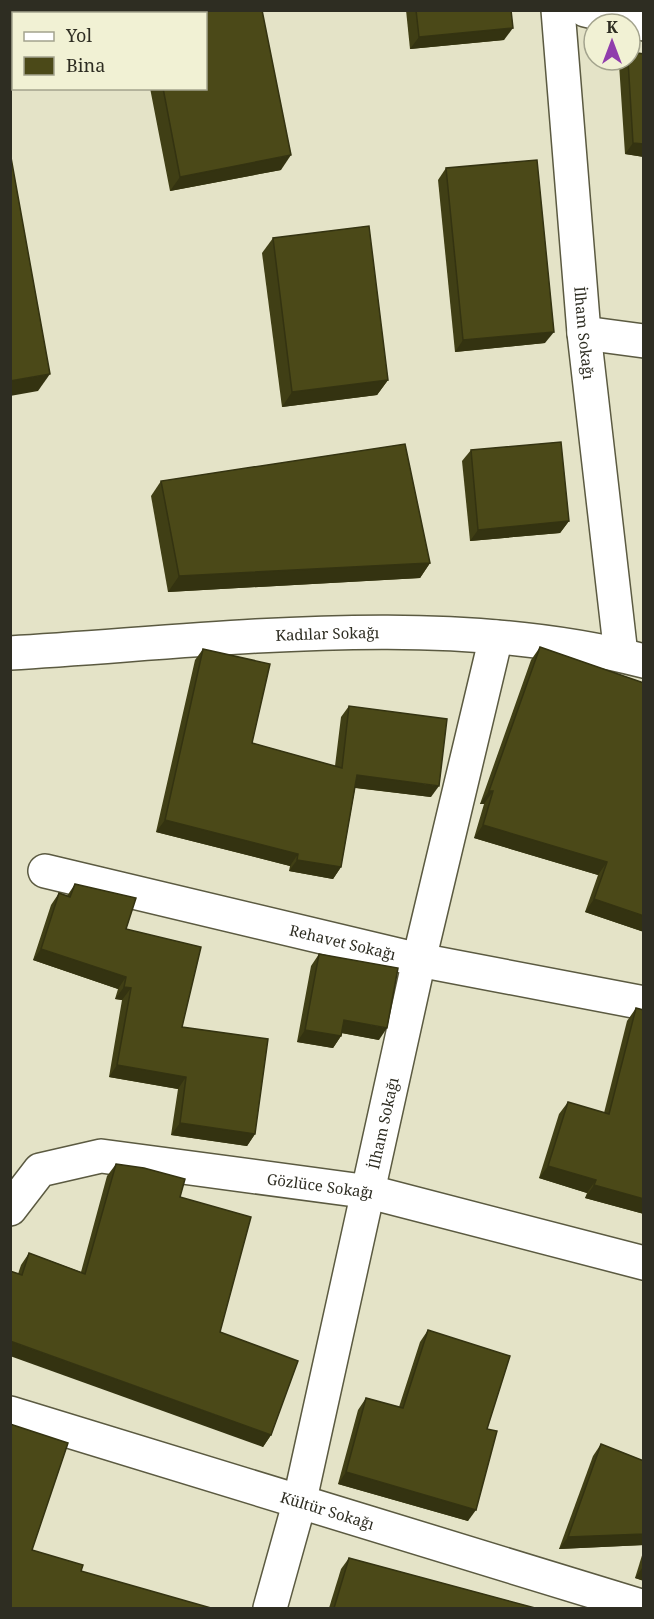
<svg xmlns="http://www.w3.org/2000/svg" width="654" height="1619" viewBox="0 0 654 1619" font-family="'Noto Serif',serif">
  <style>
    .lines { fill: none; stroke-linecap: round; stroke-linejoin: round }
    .minor-casing { stroke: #5b5a41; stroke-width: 36 }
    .minor { stroke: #fff; stroke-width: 33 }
    .wall { fill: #403f15 }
    .shaded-wall { fill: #343311 }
    .building { fill: #4b4918; stroke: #343311; stroke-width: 1.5 }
    .labels { text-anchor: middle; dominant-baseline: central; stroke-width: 6; stroke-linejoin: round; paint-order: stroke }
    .street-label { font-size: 15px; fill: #2e2d22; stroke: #f1f1d4 }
  </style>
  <rect width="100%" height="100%" fill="#e4e3c7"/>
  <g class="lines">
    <defs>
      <g id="minor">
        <path id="s1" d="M558 10 584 333 621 655"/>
        <polyline points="585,10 644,24"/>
        <polyline points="584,333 644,341"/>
        <path id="s2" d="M10 653C216 641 442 609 644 661"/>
        <path id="s3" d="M45 871 419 960 644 1003"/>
        <path id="s4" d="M10 1209 40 1170 101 1156 370 1192 644 1263"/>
        <path id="s5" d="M10 1413 644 1607"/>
        <path id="s6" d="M270 1608 299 1504 419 960 496 637"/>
      </g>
    </defs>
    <use href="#minor" class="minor-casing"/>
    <use href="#minor" class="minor"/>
  </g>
  <g class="wall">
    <polygon points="135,10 262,10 281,170 170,191 150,88 206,88 206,14 136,14"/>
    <polygon points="406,10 511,10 504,40 410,49"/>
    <polygon points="644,54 644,157 625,154 619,64 622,60 630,60"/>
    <polygon points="446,168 545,343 455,352 438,180"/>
    <polygon points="273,238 388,380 377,395 282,407 262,253"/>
    <polygon points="471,450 569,521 560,533 470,541 462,461"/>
    <polygon points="161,481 430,563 420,578 168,592 151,496"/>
    <polygon points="540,647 644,683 644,932 585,912 598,875 474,838 484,804 480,804 531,660"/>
    <polygon points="203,649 252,743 335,766 341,717 349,706 431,797 355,788 341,867 333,879 289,871 290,866 156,832 195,660"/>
    <polygon points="75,884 126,929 182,1027 255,1134 247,1146 171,1135 178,1089 109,1077 122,1000 115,999 118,989 33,960 51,905 59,893 67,896"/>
    <polygon points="319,954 379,1040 342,1033 341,1036 333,1048 297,1042 311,966"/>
    <polygon points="636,1008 644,1010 644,1214 585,1198 587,1193 539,1178 559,1114 568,1102 604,1113 627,1021"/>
    <polygon points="116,1164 180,1197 220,1332 271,1435 263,1447 18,1274 21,1265 29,1253 81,1272 107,1176"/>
    <polygon points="428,1330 487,1429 468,1521 338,1484 358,1410 366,1398 399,1407 420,1342"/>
    <polygon points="601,1444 644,1461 644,1545 559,1549 593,1456"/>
    <polygon points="644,1549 644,1581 635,1578"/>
    <polygon points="349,1558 535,1608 329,1608 341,1569"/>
  </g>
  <g class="shaded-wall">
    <polygon points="513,28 504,40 410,49 419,37"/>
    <polygon points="633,143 644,144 644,157 625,154"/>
    <polygon points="291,155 281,170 170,191 180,177"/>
    <polygon points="554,332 545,343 455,352 463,340"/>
    <polygon points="50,374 38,391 10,396 10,381"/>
    <polygon points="388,380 377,395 282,407 292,392"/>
    <polygon points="569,521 560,533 470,541 478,530"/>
    <polygon points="430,563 420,578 168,592 179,576"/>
    <polygon points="357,775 439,786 431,797 349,787"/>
    <polygon points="489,791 493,791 484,804 480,804"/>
    <polygon points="165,820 298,854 290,866 156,832"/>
    <polygon points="483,825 607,862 598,875 474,838"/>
    <polygon points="297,860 341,867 333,879 289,871"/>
    <polygon points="594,899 644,916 644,932 585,912"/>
    <polygon points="41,949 126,977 118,989 33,960"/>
    <polygon points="124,987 131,988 122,1000 115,999"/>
    <polygon points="344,1020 387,1028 379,1040 336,1032"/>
    <polygon points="305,1030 341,1036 333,1048 297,1042"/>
    <polygon points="117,1065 186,1077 178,1089 109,1077"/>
    <polygon points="180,1123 255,1134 247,1146 171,1135"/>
    <polygon points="548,1166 596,1180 587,1193 539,1178"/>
    <polygon points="594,1185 644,1199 644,1214 585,1198"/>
    <polygon points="10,1341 271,1435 263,1447 10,1356"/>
    <polygon points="346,1472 476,1510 468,1521 338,1484"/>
    <polygon points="644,1534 644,1545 559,1549 568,1537"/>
    <polygon points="643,1567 644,1581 635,1578"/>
  </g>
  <g class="building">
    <polygon points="148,10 262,10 291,155 180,177 163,88 206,88 206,14 149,14"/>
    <polygon points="416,10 511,10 513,28 419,37"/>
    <polygon points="630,52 644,54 644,144 633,143 628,60 630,60"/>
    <polygon points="10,152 50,374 10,381"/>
    <polygon points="537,160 554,332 463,340 446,168"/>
    <polygon points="369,226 388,380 292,392 273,238"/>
    <polygon points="561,442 569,521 478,530 471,450"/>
    <polygon points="405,444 430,563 179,576 161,481"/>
    <polygon points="540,647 644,683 644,916 594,899 607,862 483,825 493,791 489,791"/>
    <polygon points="203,649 270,664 252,743 342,768 349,706 447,719 439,786 357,775 341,867 297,860 298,854 165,820"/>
    <polygon points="75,884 136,898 126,929 201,947 182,1027 268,1039 255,1134 180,1123 186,1077 117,1065 131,988 124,987 126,977 41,949 59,893 70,897"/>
    <polygon points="319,954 398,968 387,1028 344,1020 341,1036 305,1030"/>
    <polygon points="636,1008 644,1010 644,1199 594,1185 596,1180 548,1166 568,1102 609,1114"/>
    <polygon points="116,1164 144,1168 185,1179 180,1197 251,1217 220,1332 298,1361 271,1435 10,1341 10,1271 22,1275 29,1253 85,1274"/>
    <polygon points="428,1330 510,1356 487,1429 497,1431 476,1510 346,1472 366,1398 403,1408"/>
    <polygon points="10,1424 68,1443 32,1550 83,1565 81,1571 211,1608 10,1608"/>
    <polygon points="601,1444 644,1461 644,1534 568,1537"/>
    <polygon points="349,1558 535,1608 334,1608"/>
  </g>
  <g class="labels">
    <g class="street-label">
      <text stroke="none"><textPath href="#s1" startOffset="324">İlham Sokağı</textPath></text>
      <text stroke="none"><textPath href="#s2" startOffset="318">Kadılar Sokağı</textPath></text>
      <text stroke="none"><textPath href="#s3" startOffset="306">Rehavet Sokağı</textPath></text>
      <text stroke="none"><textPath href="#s6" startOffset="498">İlham Sokağı</textPath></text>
      <text stroke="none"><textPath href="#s4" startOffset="333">Gözlüce Sokağı</textPath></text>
      <text stroke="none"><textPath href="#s5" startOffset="332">Kültür Sokağı</textPath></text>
    </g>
  </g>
  <rect width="654" height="1619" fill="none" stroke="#2e2d22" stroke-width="24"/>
  <rect x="12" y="12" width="195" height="78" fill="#f1f1d4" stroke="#a3a38d" stroke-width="1.5"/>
  <rect x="24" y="32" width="30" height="9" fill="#ffffff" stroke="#a3a38d" stroke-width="1.5"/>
  <text x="66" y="42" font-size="18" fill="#2e2d22">Yol</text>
  <rect x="24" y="57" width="30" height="18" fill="#4b4918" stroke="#a3a38d" stroke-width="1.5"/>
  <text x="66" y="72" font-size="18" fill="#2e2d22">Bina</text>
  <g transform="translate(612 42)"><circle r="28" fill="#f1f1d4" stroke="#a3a38d" stroke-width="1.5"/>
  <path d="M0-4.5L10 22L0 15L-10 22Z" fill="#903dac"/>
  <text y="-9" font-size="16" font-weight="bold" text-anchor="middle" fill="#2e2d22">K</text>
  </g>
</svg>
